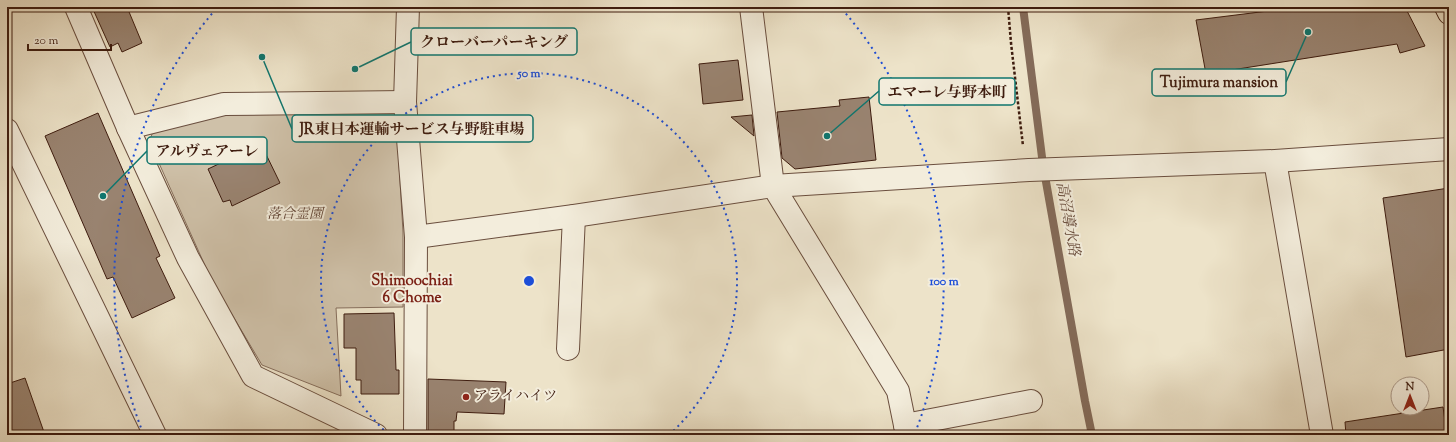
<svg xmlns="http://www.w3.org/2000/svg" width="1456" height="442" viewBox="0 0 1456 442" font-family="'Sorts Mill Goudy','Noto Serif JP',serif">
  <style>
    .green { fill: #cfc1a9; stroke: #866e5c }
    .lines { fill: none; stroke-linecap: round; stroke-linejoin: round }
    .stream { stroke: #846b59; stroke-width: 8 }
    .building { fill: #998370; stroke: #3e1c0f }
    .minor-casing { stroke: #6a4e3e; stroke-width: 24 }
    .highway-casing { stroke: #3e1c0f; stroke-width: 24 }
    .path { stroke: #3e1c0f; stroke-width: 2.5; stroke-dasharray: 3 2; stroke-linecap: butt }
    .minor { stroke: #f3eddc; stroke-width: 22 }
    .highway { stroke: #ede3c9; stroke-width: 22 }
    .ring { fill: none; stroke: #1d4ed8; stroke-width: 2; stroke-dasharray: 2 4 }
    .poi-dot { fill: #8f2418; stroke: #f3eddc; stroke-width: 1.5 }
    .labels { text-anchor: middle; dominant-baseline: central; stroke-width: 4; stroke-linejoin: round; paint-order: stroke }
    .park-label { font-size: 14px; font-style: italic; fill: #624536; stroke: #f3eddc }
    .poi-label { font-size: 14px; fill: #3e1c0f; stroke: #f3eddc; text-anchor: start }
    .water-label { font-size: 15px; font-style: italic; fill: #674a3a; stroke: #f3eddc }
    .neighbourhood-label { font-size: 15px; font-weight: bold; fill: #7a1f14; stroke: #f3eddc }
    .centre { fill: #1d4ed8; stroke: #f3eddc; stroke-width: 2 }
    .ring-label { font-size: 12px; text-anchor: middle; font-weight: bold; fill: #1d4ed8; stroke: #f3eddc; stroke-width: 4; stroke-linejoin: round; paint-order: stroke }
    .leader { fill: none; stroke: #0f766e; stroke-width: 1.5 }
    .callout-dot { fill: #0f766e; stroke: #f3eddc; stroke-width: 1.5 }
    .callout { fill: #f3eddc; stroke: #0f766e; stroke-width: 1.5 }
    .callout-label { font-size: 15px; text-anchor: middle; font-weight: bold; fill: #3e1c0f }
  </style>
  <rect width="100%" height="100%" fill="#ede3c9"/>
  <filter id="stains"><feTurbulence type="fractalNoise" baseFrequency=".005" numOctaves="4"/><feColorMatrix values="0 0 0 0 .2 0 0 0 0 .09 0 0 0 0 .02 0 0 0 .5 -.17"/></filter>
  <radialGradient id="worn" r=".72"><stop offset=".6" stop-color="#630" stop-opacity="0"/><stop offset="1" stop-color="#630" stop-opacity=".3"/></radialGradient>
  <polygon class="green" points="226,112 396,113 403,232 403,307 336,308 341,396 262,365 212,281 149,141 153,132"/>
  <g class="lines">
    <polyline class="stream" points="1023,7 1043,165 1085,401 1092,435"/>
  </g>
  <g class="building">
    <polygon points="92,7 127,7 142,43 122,52 118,43 110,47"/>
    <polygon points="1300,7 1405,7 1425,46 1400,53 1397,44 1206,74 1196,20"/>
    <polygon points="738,60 743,100 703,104 699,64"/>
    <polygon points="869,97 876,160 795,169 782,158 777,112 840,106 839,100"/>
    <polygon points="98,113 160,256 156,258 175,298 132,318 113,277 107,279 45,136"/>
    <polygon points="752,115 754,136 731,117"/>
    <polygon points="261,144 280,183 232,206 230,200 223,202 208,169"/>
    <polygon points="1449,188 1449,349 1406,357 1383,198"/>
    <polygon points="394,313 396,370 399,370 399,394 361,394 361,380 356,380 356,348 344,348 344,314"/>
    <polygon points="25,378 45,435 7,435 7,384"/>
    <polygon points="428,379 506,382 504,414 457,412 456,421 454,421 454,435 428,435"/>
    <polygon points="1443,407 1447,435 1346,435 1345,422"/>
  </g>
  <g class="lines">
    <defs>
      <g id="minor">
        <polyline points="76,7 128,128 188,258 253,376 376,435"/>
        <polyline points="408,7 405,102 416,237 415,435"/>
        <polyline points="751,7 773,186 898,391 907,435"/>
        <polyline points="128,128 224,104 405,102"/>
        <polyline points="7,130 155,435"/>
        <polyline points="1275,161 1322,435"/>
        <polyline points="416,237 574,216 773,186 1029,170 1275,161 1449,149"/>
        <polyline points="568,349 574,216"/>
        <polyline points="905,425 1031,401"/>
      </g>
      <polyline id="highway" points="1446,7 1449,13"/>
    </defs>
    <use href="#minor" class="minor-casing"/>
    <use href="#highway" class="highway-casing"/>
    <polyline class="path" points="1008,7 1011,43 1023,146"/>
    <use href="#minor" class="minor"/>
    <use href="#highway" class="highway"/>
  </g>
  <g class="ring">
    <path d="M388 434A208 208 0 1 1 670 434"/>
    <path d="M143 433A415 415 0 0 1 216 9M842 9A415 415 0 0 1 915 433"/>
  </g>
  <circle class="poi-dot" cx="466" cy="397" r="4"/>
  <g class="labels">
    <g class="park-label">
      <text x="295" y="215">落合霊園</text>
    </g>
    <g class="poi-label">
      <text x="474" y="397">アライハイツ</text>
    </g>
    <g class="water-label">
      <text transform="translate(1067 219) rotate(80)">高沼導水路</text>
    </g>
    <g class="neighbourhood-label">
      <text x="412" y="281">Shimoochiai<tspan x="412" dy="17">6 Chome</tspan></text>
    </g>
  </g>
  <circle cx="529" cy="281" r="6" class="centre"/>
  <g class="ring-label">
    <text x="529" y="77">50 m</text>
    <text x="944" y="285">100 m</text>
  </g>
  <path class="leader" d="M355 69L411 42M1308 32L1286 82M827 136L879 91M262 57L292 129M103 196L147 151"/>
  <g class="callout-dot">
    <circle cx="355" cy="69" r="4"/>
    <circle cx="1308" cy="32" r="4"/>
    <circle cx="827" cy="136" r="4"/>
    <circle cx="262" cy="57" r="4"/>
    <circle cx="103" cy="196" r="4"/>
  </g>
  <g class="callout">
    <rect x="411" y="28" width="166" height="27" rx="4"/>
    <rect x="1152" y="69" width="134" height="27" rx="4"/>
    <rect x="879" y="78" width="136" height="27" rx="4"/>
    <rect x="292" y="115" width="241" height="27" rx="4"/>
    <rect x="147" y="137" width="120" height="27" rx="4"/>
  </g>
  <g class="callout-label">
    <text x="494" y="47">クローバーパーキング</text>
    <text x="1219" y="87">Tujimura mansion</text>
    <text x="947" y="97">エマーレ与野本町</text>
    <text x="412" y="134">JR東日本運輸サービス与野駐車場</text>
    <text x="207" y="156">アルヴェアーレ</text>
  </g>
  <rect width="1456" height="442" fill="none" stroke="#ede3c9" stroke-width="24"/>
  <rect x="8" y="8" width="1440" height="426" fill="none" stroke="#3e1c0f" stroke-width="2"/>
  <rect x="12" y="12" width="1432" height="418" fill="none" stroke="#3e1c0f"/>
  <g transform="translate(1410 396)"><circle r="19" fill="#f3eddc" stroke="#ab998a"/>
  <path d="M0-3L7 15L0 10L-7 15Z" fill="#8f2418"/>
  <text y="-6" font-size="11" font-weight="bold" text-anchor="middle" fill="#3e1c0f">N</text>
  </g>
  <path d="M28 44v6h83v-6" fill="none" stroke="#3e1c0f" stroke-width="2"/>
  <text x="34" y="44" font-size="12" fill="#3e1c0f" stroke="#f3eddc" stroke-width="3" paint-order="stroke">20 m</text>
  <rect width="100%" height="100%" filter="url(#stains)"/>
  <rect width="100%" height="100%" fill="url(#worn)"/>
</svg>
